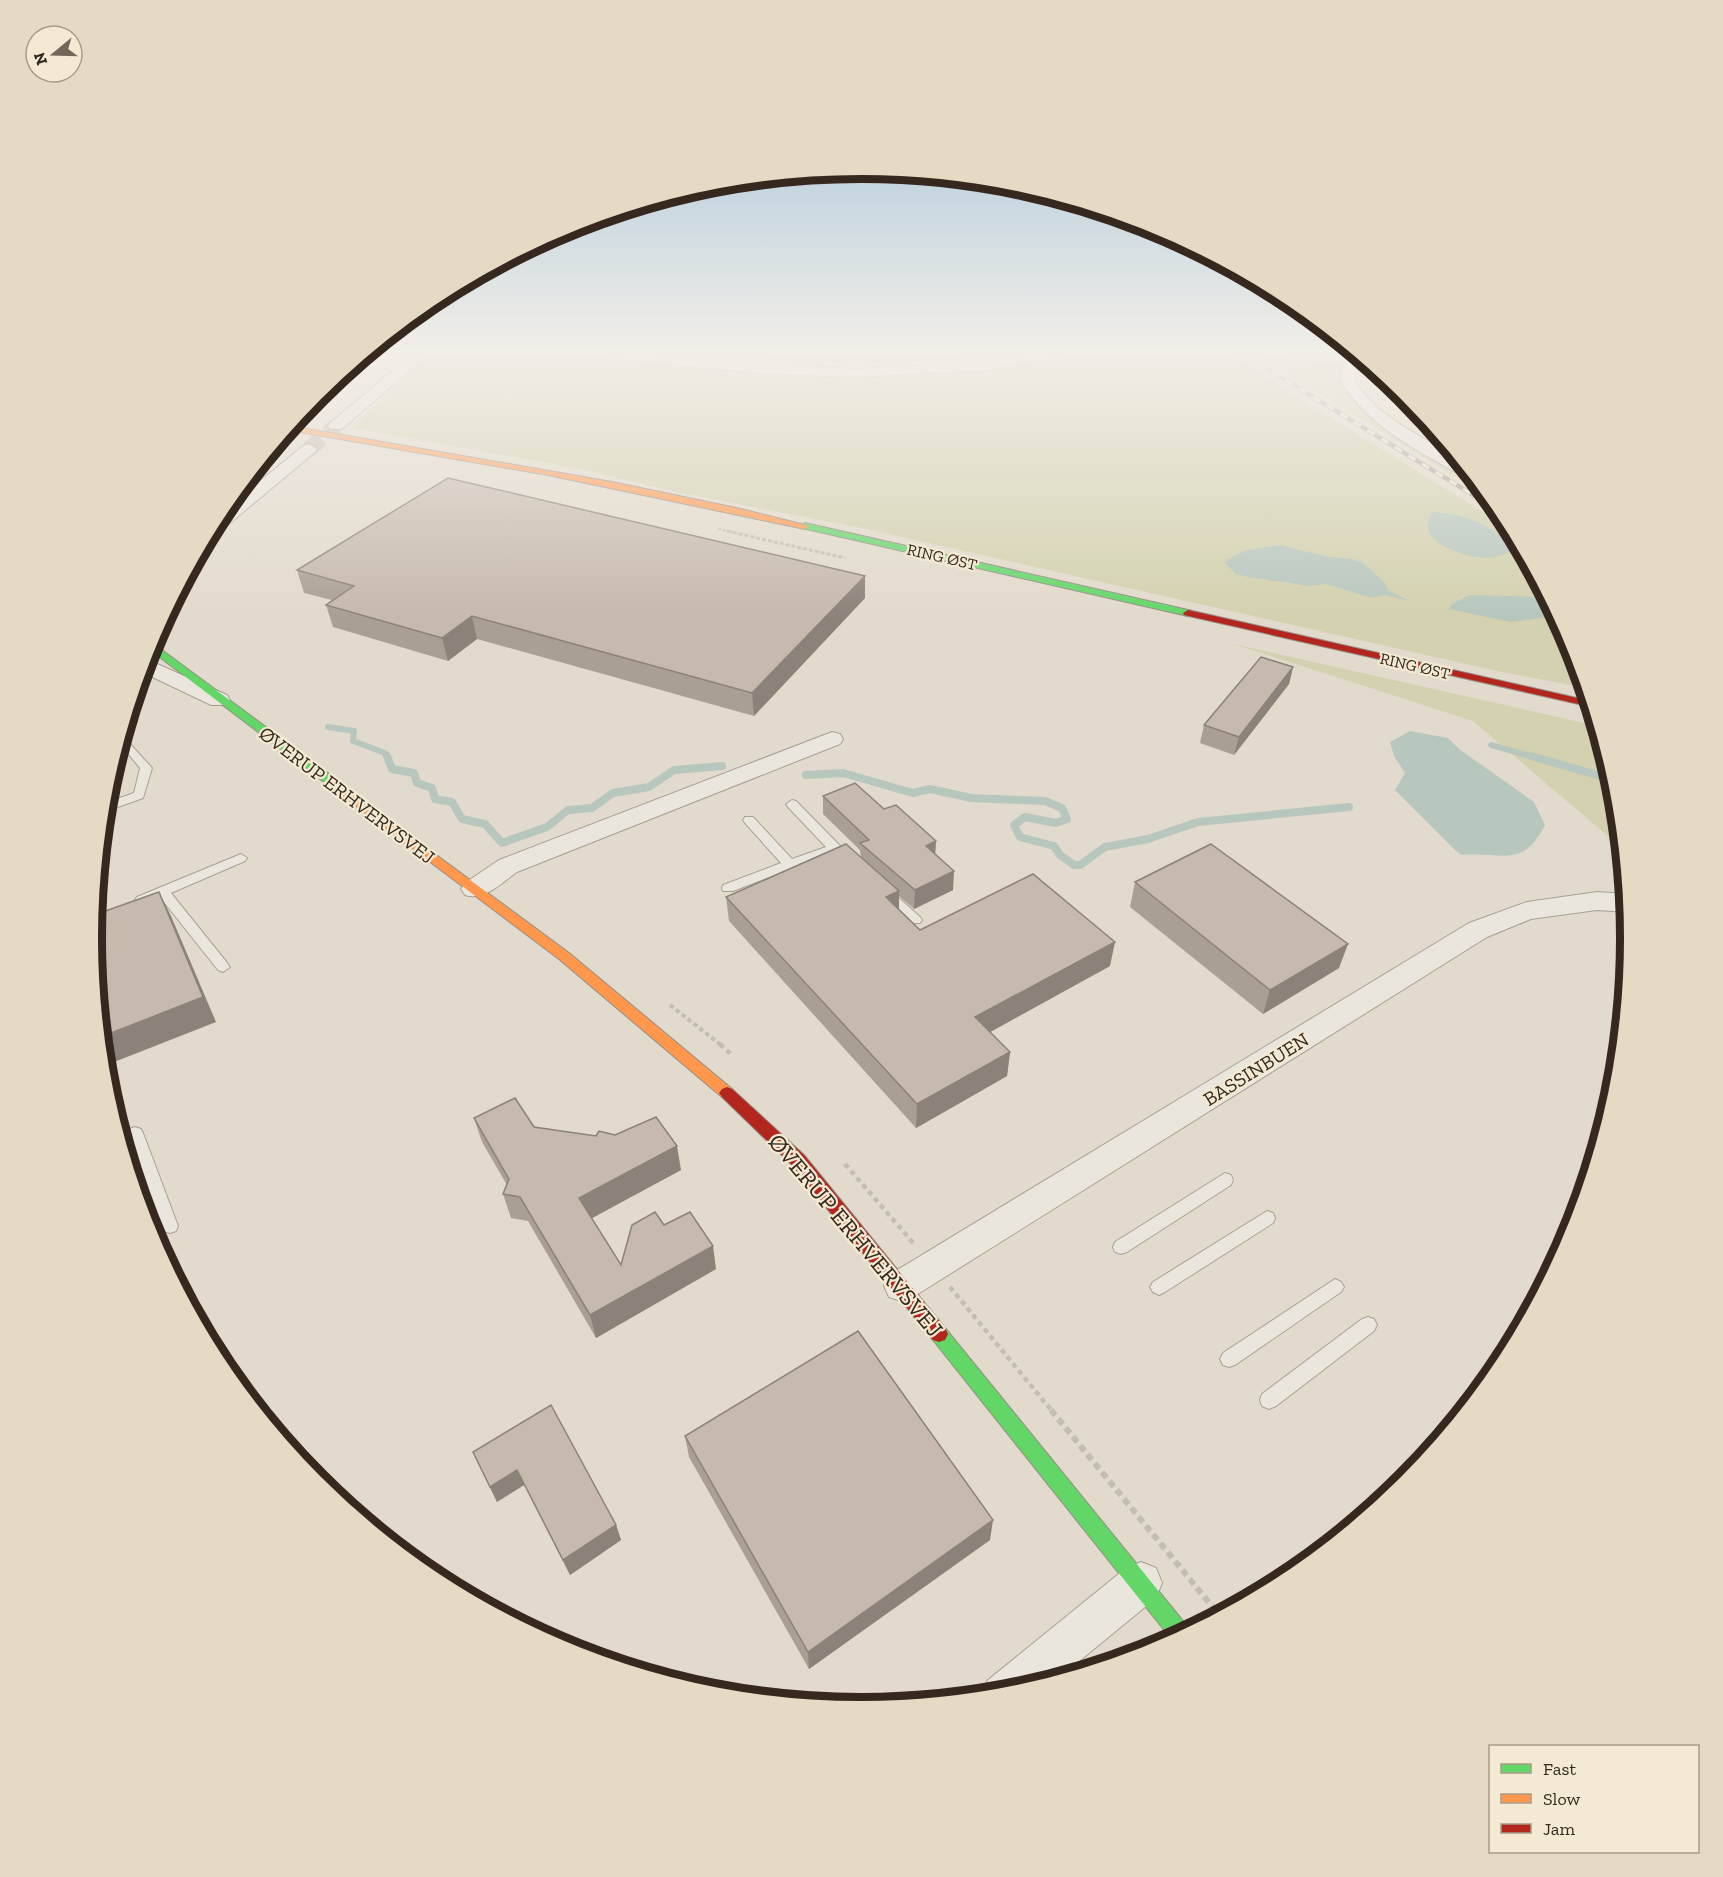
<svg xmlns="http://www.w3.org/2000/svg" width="1723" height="1877" viewBox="0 0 1723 1877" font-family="'Zilla Slab',serif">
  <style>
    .farmland { fill: #e2d8bd }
    .green { fill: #d3d1af }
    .water { fill: #b7c7bd }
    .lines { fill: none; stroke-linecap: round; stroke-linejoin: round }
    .stream-far1 { stroke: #b7c7bd; stroke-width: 6 }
    .stream { stroke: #b7c7bd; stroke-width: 8 }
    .street-tunnel { stroke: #c0b6a9; stroke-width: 16; stroke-dasharray: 16 8; stroke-linecap: butt }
    .lane-casing { stroke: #a8a095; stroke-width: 2 }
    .street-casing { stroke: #a8a095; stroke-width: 2 }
    .fast-casing { stroke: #978f85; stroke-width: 2 }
    .slow-casing { stroke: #978f85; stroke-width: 2 }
    .jam-casing { stroke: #978f85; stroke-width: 2 }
    .path-far4 { stroke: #c3bdb4; stroke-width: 2; stroke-dasharray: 3 1.5; stroke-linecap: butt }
    .path-far3 { stroke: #c3bdb4; stroke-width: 3; stroke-dasharray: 4 2; stroke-linecap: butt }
    .path-far2 { stroke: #c3bdb4; stroke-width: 4; stroke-dasharray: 4.5 3; stroke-linecap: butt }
    .path-far1 { stroke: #c3bdb4; stroke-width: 4.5; stroke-dasharray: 5 4; stroke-linecap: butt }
    .path { stroke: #c3bdb4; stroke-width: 6; stroke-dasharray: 7 4.5; stroke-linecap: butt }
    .lane { fill: #eae6dd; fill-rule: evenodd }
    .street { fill: #eae6dd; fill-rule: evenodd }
    .fast { fill: #63d668; fill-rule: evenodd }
    .slow { fill: #ff974d; fill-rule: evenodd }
    .jam { fill: #b3261e; fill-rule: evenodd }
    .rail-casing { stroke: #aaa59e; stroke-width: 4.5 }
    .rail { stroke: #f4e9d2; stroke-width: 3; stroke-dasharray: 8; stroke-linecap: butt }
    .wall { fill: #aa9f95 }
    .shaded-wall { fill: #8b8279 }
    .building { fill: #c6b9ad; stroke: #8b8279; stroke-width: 1.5 }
    .labels { text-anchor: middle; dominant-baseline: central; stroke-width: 4.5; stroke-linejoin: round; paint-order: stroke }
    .far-street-label { font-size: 16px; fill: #36281e; stroke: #f4e9d2 }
    .street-label { font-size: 20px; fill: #36281e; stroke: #f4e9d2 }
    .near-street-label { font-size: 24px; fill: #36281e; stroke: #f4e9d2 }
    .rim { fill: none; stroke: #36281e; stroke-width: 8 }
  </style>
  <rect width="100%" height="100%" fill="#e2dacc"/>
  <polygon class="farmland" points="1364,360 1406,394 1462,462 1380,412 1354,381"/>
  <g class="green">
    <polygon points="429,355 577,355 680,365 856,375 1083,355 1230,355 1512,530 1573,644 1586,688 1502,672 862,528 676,492 587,470 351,428"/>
    <path d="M695 355H1044C927 364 812 365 695 355Z"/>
    <polygon points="1258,355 1340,364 1341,382 1368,414 1475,478 1493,501"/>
    <polygon points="1233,644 1598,726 1617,789 1623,849 1473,721"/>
  </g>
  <g class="water">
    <path d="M1433 512C1465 514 1489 523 1511 546L1509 552C1501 555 1495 558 1486 558 1464 557 1411 541 1433 512Z"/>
    <polygon points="1279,545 1329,557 1352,559 1363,563 1385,583 1388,590 1409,601 1385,595 1372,598 1326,584 1310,586 1248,577 1236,574 1224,562 1243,551"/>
    <polygon points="1470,595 1548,597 1558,616 1511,622 1449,609 1452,604"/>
    <path d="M1410 731 1448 738 1459 749 1534 802 1545 825C1522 869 1504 852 1462 855L1456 851 1395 790 1405 773 1394 756 1390 742Z"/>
  </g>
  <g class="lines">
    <g class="stream-far1">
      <polyline points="328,727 354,731 353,741 385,753 387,758"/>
      <polyline points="1491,745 1537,758"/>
    </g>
    <g class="stream">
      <polyline points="387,756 392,769 414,773 417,783 432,788 435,799 452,802 462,819 485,824 502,843 547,827 568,810 592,808 613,793 649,787 674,770 722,766"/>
      <polyline points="1531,756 1614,780"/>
      <polyline points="806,775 843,773 913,793 930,789 971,798 1045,801 1062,808 1067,819 1056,823 1025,817 1014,825 1020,837 1054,846 1060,855 1074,865 1080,865 1105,847 1148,839 1198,822 1349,807"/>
    </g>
    <polyline class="street-tunnel" points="309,449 336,426"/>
    <defs>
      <g id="lane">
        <polygon points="122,735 152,768 143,798 104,812 105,803 134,793 140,768 120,744"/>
        <polygon points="792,800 796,801 851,857 853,860 851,863 843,863 832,853 733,891 723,891 722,888 723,885 781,863 745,823 743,820 745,817 753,817 792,859 826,847 788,807 786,804"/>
        <polygon points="241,854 247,858 245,861 171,893 228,964 230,967 223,972 218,970 160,897 142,904 135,900 137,897"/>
        <polygon points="886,890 891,891 920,917 922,920 920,923 910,923 881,897 879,894"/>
        <polygon points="135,1127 141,1129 143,1133 178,1226 176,1231 170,1233 164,1231 162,1226 127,1133 129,1129"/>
        <polygon points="1225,1173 1231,1175 1233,1180 1231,1185 1127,1252 1121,1254 1115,1252 1113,1247 1115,1242"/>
        <polygon points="1267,1211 1273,1213 1275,1218 1273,1223 1165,1292 1159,1295 1153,1292 1150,1287 1153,1282"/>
        <polygon points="1335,1279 1341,1282 1344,1287 1341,1292 1235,1365 1229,1367 1223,1365 1220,1359 1223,1353"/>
        <polygon points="1368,1317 1374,1319 1377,1325 1374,1331 1276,1406 1269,1409 1262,1406 1260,1400 1262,1394 1362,1319"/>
      </g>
      <g id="street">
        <polygon points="412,355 427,355 342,429 330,429 328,426 330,423"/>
        <polygon points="605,355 654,355 768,366 857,369 991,362 1023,355 1073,355 1066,359 1028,362 991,370 857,377 768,374 612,359"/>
        <path d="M1348 355 1361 357 1354 379C1384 430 1441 437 1475 478H1466C1419 451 1368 428 1340 379Z"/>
        <polygon points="309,444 317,449 315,452 217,534 208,535 220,514 303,446"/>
        <polygon points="146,659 227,695 230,700 227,705 211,705 142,672"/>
        <path d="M832 732 840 734 843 739 840 744 517 872C501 883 485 901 465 895L461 889 465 883 499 860Z"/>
        <polygon points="1597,892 1627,894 1629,912 1597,910 1531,919 1487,937 913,1297 901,1301 889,1297 884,1286 889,1275 1469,923 1527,902"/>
        <polygon points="1141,1562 1156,1568 1162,1583 1156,1598 1055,1681 1011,1694 982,1697 988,1680 1126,1568"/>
      </g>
      <g id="fast">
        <polygon points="805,523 1188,610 1193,613 1188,616 802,528 801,526"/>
        <polygon points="151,642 344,785 346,788 344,791 336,791 149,649"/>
        <polygon points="939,1326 945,1328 1191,1631 1173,1641 933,1340 930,1334 933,1328"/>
      </g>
      <g id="slow">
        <polygon points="291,426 612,482 741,509 809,526 805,529 548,475 288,430"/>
        <polygon points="340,784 569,953 732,1089 735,1093 732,1097 727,1099 722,1097 559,959 336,791 334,788 336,785"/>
      </g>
      <g id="jam">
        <polygon points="1188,610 1590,701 1592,707 1184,615 1183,613"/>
        <polygon points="727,1087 732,1089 804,1155 945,1328 948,1334 945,1340 939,1342 933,1340 792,1165 722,1097 719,1093 722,1089"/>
      </g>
    </defs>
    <use href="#lane" class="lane-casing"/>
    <use href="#street" class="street-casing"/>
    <use href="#fast" class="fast-casing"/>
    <use href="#slow" class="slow-casing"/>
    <use href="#jam" class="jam-casing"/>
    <polyline class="path-far4" points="718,529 733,532"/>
    <g class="path-far3">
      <polyline points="727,531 845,558"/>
      <polyline points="163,620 163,629"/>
    </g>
    <polyline class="path-far2" points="670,1005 721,1045"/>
    <g class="path-far1">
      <polyline points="720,1044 732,1055"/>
      <polyline points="845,1164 915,1245"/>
      <polyline points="950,1287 1052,1411"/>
    </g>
    <polyline class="path" points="1051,1410 1220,1616"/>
    <use href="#lane" class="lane"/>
    <use href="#street" class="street"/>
    <use href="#fast" class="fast"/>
    <use href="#slow" class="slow"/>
    <use href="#jam" class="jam"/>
    <defs>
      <polyline id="rail" points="1245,355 1504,514"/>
    </defs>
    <use href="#rail" class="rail-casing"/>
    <use href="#rail" class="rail"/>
  </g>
  <g class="wall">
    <polygon points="297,570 865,598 754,716 477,639 448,661 333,627 326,605 332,600 304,593"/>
    <polygon points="1293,667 1289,684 1234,755 1200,743 1204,725"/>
    <polygon points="823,796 936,855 953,890 914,909 899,896 899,909 920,930 1110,966 990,1032 1010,1052 1007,1076 916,1128 729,921 726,897 861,857 860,850 823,814"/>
    <polygon points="1135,882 1339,968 1263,1014 1130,907"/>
    <polygon points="474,1118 534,1127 681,1170 591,1218 621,1265 716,1269 596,1338 528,1221 511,1218 503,1194 507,1185 482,1142"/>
    <polygon points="685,1436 990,1540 809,1669 689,1457"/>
    <polygon points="473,1452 616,1525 621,1540 570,1575 524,1485 497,1502"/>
  </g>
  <g class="shaded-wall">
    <polygon points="865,576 865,598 754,716 752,693"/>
    <polygon points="472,616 477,639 448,661 442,638"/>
    <polygon points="1293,667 1289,684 1234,755 1239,737"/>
    <polygon points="107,785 111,792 106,794 106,788"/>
    <polygon points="936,841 935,859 926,846"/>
    <polygon points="954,871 953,890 914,909 915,890"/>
    <polygon points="899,891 899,916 886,897"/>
    <polygon points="159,892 171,916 216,1022 104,1066 101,1037"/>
    <polygon points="1115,942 1110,966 972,1042 975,1017"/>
    <polygon points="1348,944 1339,968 1263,1014 1270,990"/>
    <polygon points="1010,1052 1007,1076 916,1128 917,1104"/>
    <polygon points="677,1146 681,1170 585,1222 579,1198"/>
    <polygon points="713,1246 716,1269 596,1338 590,1315"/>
    <polygon points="517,1470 524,1485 497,1502 490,1487"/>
    <polygon points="993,1520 990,1540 809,1669 808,1652"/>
    <polygon points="616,1525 621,1540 570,1575 563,1560"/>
  </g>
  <g class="building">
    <polygon points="448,478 865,576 752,693 472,616 442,638 326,605 354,586 297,570"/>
    <polygon points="1261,657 1293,667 1239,737 1204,725"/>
    <polygon points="855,783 884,809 896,805 936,841 926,846 954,871 915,890 860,843 869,840 823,796"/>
    <polygon points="846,844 899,891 886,897 920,930 1033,874 1115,942 975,1017 1010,1052 917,1104 726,897"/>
    <polygon points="1211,844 1348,944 1270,990 1135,882"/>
    <polygon points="159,892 203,997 101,1037 92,938 94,915"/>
    <polygon points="515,1098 534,1127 596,1136 599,1131 615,1135 656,1117 677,1146 579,1198 621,1265 632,1225 655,1212 664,1225 690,1212 713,1246 590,1315 520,1197 503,1194 509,1179 474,1118"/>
    <polygon points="858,1331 993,1520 808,1652 685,1436"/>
    <polygon points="551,1405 616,1525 563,1560 517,1470 490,1487 473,1452"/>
  </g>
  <linearGradient id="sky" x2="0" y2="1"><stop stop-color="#94bcd7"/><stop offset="0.57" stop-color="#f2eee8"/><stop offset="1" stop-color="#f2eee8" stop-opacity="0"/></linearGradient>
  <rect width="1723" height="618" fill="url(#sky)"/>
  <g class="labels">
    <g class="far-street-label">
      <text transform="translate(942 557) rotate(13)">RING ØST</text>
      <text transform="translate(1415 666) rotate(13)">RING ØST</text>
    </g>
    <g class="street-label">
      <text transform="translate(347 795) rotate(37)">ØVERUP ERHVERVSVEJ</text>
      <text transform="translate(1256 1069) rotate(-32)">BASSINBUEN</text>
    </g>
    <g class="near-street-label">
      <text transform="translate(856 1235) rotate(50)">ØVERUP ERHVERVSVEJ</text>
    </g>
  </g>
  <path d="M0 0H1723V1877H0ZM102 938a759 759 0 1 1 1518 0a759 759 0 1 1-1518 0Z" fill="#e5dac4" fill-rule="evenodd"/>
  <path class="rim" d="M102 938a759 759 0 1 1 1518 0a759 759 0 1 1-1518 0Z"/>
  <rect x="1489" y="1745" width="210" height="108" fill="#f4e9d2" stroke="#a89c8a" stroke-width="1.5"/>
  <rect x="1501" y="1764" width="30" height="9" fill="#63d668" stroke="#a89c8a" stroke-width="1.5"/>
  <text x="1543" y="1775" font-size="18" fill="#36281e">Fast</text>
  <rect x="1501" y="1794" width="30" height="9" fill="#ff974d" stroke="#a89c8a" stroke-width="1.5"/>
  <text x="1543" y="1805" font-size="18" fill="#36281e">Slow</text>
  <rect x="1501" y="1824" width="30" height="9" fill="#b3261e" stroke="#a89c8a" stroke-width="1.5"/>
  <text x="1543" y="1835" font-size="18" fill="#36281e">Jam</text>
  <g transform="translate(54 54) rotate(251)"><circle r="28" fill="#f4e9d2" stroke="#a89c8a" stroke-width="1.5"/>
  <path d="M0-4.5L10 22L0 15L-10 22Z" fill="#72665b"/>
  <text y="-9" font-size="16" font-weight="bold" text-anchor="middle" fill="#36281e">N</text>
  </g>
</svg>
